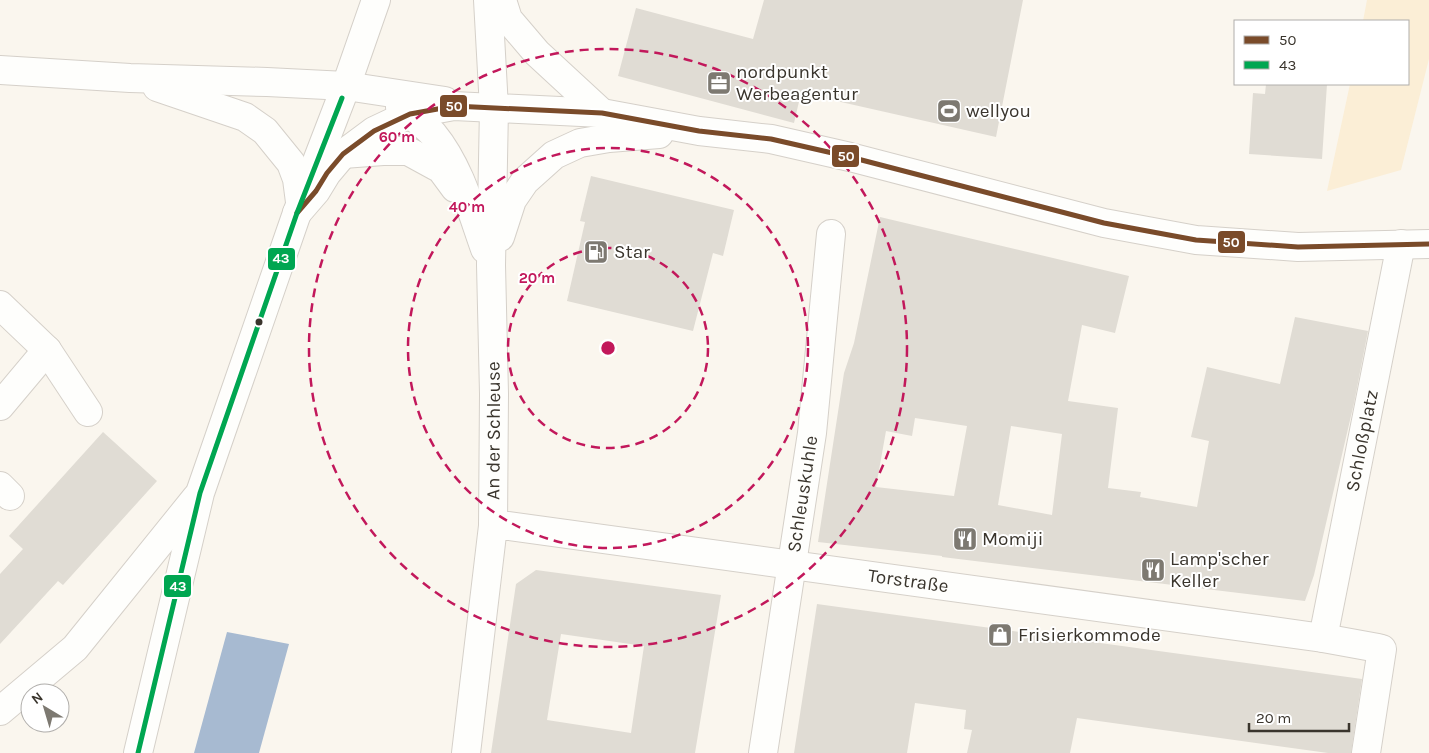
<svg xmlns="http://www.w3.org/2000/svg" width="1429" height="753" viewBox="0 0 1429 753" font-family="Karla,sans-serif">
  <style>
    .green { fill: #fbeed6 }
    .water { fill: #a7bad1 }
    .building { fill: #e0dcd4; fill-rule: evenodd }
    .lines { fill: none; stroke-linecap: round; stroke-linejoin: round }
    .minor-casing { stroke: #d5d0c9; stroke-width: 30 }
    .major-casing { stroke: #d5d0c9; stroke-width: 30 }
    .minor { stroke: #fefefc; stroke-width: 28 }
    .major { stroke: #fefefc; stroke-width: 28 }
    .bus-1-casing { stroke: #fff; stroke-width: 9 }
    .bus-2-casing { stroke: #fff; stroke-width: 9 }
    .bus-1 { stroke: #7a4b2a; stroke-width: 5 }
    .bus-2 { stroke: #00a651; stroke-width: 5 }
    .ring { fill: none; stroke: #c2185b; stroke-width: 2.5; stroke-dasharray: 9 6 }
    .bus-dot { fill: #3a352d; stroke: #fff; stroke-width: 2 }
    .labels { text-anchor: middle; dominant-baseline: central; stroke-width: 4; stroke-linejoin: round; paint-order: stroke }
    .poi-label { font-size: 19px; fill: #3a352d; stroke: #fff; text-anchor: start }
    .street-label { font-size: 19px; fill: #3a352d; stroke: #fff }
    .centre { fill: #c2185b; stroke: #fff; stroke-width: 2.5 }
    .ring-label { font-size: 15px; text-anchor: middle; font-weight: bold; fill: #c2185b; stroke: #fff; stroke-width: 4; stroke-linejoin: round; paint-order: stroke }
    .line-badge { stroke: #fff; stroke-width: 2 }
    .badge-label { font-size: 14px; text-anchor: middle; font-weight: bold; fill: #fff }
  </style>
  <rect width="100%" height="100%" fill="#faf6ee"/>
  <polygon class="green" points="1367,0 1429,0 1429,59 1401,170 1327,191 1350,84 1408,84 1408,21 1363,21"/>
  <polygon class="water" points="227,632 289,644 259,753 194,753"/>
  <g class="building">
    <polygon points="764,0 1023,0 996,137 801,93 794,123 618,76 636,8 753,39"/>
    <polygon points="1266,84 1327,84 1322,159 1249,154 1253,93 1265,94"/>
    <polygon points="591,176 734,210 723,256 713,253 693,331 567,301 585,222 580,221"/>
    <path d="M880 217 1129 276 1115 333 1082 325 1068 401 1118 408 1108 488 1141 492 1140 497 1197 507 1209 441 1191 437 1207 367 1280 384 1295 317 1368 331 1354 403 1314 575 1305 601 942 557V556L818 542 844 373 854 343ZM915 418 967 426 954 496 876 487 886 431 912 436ZM1011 426 1062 434 1052 515 998 505Z"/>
    <polygon points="103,432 157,481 63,585 58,581 0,644 0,574 23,549 9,536"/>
    <path d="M536 570 721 595 695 753H491L516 584ZM561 634 644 646 631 733 547 720Z"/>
    <polygon points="817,604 1362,679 1351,753 1328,753 1077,718 1070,753 967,753 972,730 964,729 966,710 915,703 907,753 794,753"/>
  </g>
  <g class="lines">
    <defs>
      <g id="minor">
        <polyline points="0,305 47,350 88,412"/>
        <polyline points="0,406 47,350"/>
        <polyline points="0,486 10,496"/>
        <path id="s1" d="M493 526H509L1323 638 1378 648"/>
        <path id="s2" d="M1323 638 1401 244"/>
        <path id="s3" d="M763 753 812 433 831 234"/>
        <polyline points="1366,753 1382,649"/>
      </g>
      <g id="major">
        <polyline points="502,0 508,19 537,53 602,113"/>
        <polyline points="0,70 130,78 267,82 346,86 445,101"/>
        <polyline points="157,87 245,117 265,131 291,163 297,179 300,202"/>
        <path d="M400 107C411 115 424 124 433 134 460 167 471 210 485 249"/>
        <polyline points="343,154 383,151 408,151 441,169 455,188"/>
        <polyline points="297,213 316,191 327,173 343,154 374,131 410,114 454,106 602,113 699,131 771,139 850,157 1104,223 1196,240 1298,247 1429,244"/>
        <polyline points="500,237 512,200 525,181 554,155 580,143 609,138 659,134"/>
        <polyline points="0,711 75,648 196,498"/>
        <polyline points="138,753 200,493 297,213 346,86 376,0"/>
        <path id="s4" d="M466 753 493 526 494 394 491 265 494 108 488 0"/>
      </g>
    </defs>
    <use href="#minor" class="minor-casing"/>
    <use href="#major" class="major-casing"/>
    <use href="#minor" class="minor"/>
    <use href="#major" class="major"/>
    <defs>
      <polyline id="bus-1" points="297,213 316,191 327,173 343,154 374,131 410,114 454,106 602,113 699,131 771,139 850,157 1104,223 1196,240 1298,247 1429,244"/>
      <polyline id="bus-2" points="138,753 200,493 297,213 342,98"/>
    </defs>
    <use href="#bus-1" class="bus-1-casing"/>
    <use href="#bus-2" class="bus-2-casing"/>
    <use href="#bus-1" class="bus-1"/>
    <use href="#bus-2" class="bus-2"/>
  </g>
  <g class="ring">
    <circle cx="608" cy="348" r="100"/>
    <circle cx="608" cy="348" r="200"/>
    <circle cx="608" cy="348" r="299"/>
  </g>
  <defs>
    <symbol id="office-square" viewBox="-11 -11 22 22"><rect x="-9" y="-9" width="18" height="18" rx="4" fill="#7d7971" stroke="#fff"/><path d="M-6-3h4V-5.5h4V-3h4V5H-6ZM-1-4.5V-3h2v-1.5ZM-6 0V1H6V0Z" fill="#fff"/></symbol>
    <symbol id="stadium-square" viewBox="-11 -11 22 22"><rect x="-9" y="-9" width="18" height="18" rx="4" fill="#7d7971" stroke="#fff"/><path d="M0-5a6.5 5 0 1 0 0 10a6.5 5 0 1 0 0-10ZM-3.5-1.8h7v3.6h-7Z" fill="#fff"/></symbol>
    <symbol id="fuel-square" viewBox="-11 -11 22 22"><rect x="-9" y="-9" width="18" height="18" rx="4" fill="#7d7971" stroke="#fff"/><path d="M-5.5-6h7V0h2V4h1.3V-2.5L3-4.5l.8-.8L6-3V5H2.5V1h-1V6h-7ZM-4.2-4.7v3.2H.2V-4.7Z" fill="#fff"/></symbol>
    <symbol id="restaurant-square" viewBox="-11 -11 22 22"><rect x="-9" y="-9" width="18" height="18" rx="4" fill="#7d7971" stroke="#fff"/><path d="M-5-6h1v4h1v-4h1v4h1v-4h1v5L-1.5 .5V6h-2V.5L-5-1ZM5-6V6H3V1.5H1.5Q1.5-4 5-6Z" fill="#fff"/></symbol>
    <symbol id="shop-square" viewBox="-11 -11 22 22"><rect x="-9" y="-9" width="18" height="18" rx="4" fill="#7d7971" stroke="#fff"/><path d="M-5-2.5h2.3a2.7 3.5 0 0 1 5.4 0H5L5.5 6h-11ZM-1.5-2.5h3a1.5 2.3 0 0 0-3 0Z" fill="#fff"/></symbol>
  </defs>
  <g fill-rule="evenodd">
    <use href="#office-square" x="705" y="69" width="28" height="28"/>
    <use href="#stadium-square" x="935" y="97" width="28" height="28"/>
    <use href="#fuel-square" x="582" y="238" width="28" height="28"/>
    <use href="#restaurant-square" x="951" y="525" width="28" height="28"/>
    <use href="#restaurant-square" x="1139" y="556" width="28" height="28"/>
    <use href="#shop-square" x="986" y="621" width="28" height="28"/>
  </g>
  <circle class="bus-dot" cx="259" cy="322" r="4.5"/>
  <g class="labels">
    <g class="poi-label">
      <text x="736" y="72">nordpunkt<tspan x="736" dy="22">Werbeagentur</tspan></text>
      <text x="966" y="111">wellyou</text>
      <text x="614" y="252">Star</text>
      <text x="982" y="539">Momiji</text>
      <text x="1170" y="559">Lamp'scher<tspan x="1170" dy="22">Keller</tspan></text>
      <text x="1018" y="635">Frisierkommode</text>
    </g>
    <g class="street-label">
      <text stroke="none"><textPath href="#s4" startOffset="324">An der Schleuse</textPath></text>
      <text stroke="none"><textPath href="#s2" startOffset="201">Schloßplatz</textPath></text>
      <text stroke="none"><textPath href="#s3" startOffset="262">Schleuskuhle</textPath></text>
      <text stroke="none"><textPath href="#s1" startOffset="419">Torstraße</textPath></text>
    </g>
  </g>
  <circle cx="608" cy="348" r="8" class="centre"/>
  <g class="ring-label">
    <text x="397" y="142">60 m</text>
    <text x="467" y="212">40 m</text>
    <text x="537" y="283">20 m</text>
  </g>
  <g class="line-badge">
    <rect x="439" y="94" width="29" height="24" rx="5" fill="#7a4b2a"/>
    <rect x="831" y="144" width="29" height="24" rx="5" fill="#7a4b2a"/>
    <rect x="1217" y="230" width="29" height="24" rx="5" fill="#7a4b2a"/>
    <rect x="267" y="247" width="29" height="24" rx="5" fill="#00a651"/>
    <rect x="163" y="574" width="29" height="24" rx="5" fill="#00a651"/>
  </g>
  <g class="badge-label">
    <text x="454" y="111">50</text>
    <text x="846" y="161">50</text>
    <text x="1231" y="247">50</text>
    <text x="281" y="263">43</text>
    <text x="178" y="591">43</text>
  </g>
  <rect x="1234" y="20" width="175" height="65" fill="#ffffff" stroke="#b0aeab"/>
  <rect x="1244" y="36" width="25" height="8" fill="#7a4b2a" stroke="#b0aeab"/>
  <text x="1279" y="45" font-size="15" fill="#3a352d">50</text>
  <rect x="1244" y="61" width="25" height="8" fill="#00a651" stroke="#b0aeab"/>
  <text x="1279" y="70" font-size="15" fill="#3a352d">43</text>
  <g transform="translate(45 708) rotate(322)"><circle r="24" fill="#ffffff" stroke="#b0aeab"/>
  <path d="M0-4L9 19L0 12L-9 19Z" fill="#7d7971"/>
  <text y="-8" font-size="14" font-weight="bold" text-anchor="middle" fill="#3a352d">N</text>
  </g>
  <path d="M1249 723v8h100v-8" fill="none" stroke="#3a352d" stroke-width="2.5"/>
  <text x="1256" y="723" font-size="15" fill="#3a352d" stroke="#ffffff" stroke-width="4" paint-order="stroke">20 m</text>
</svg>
